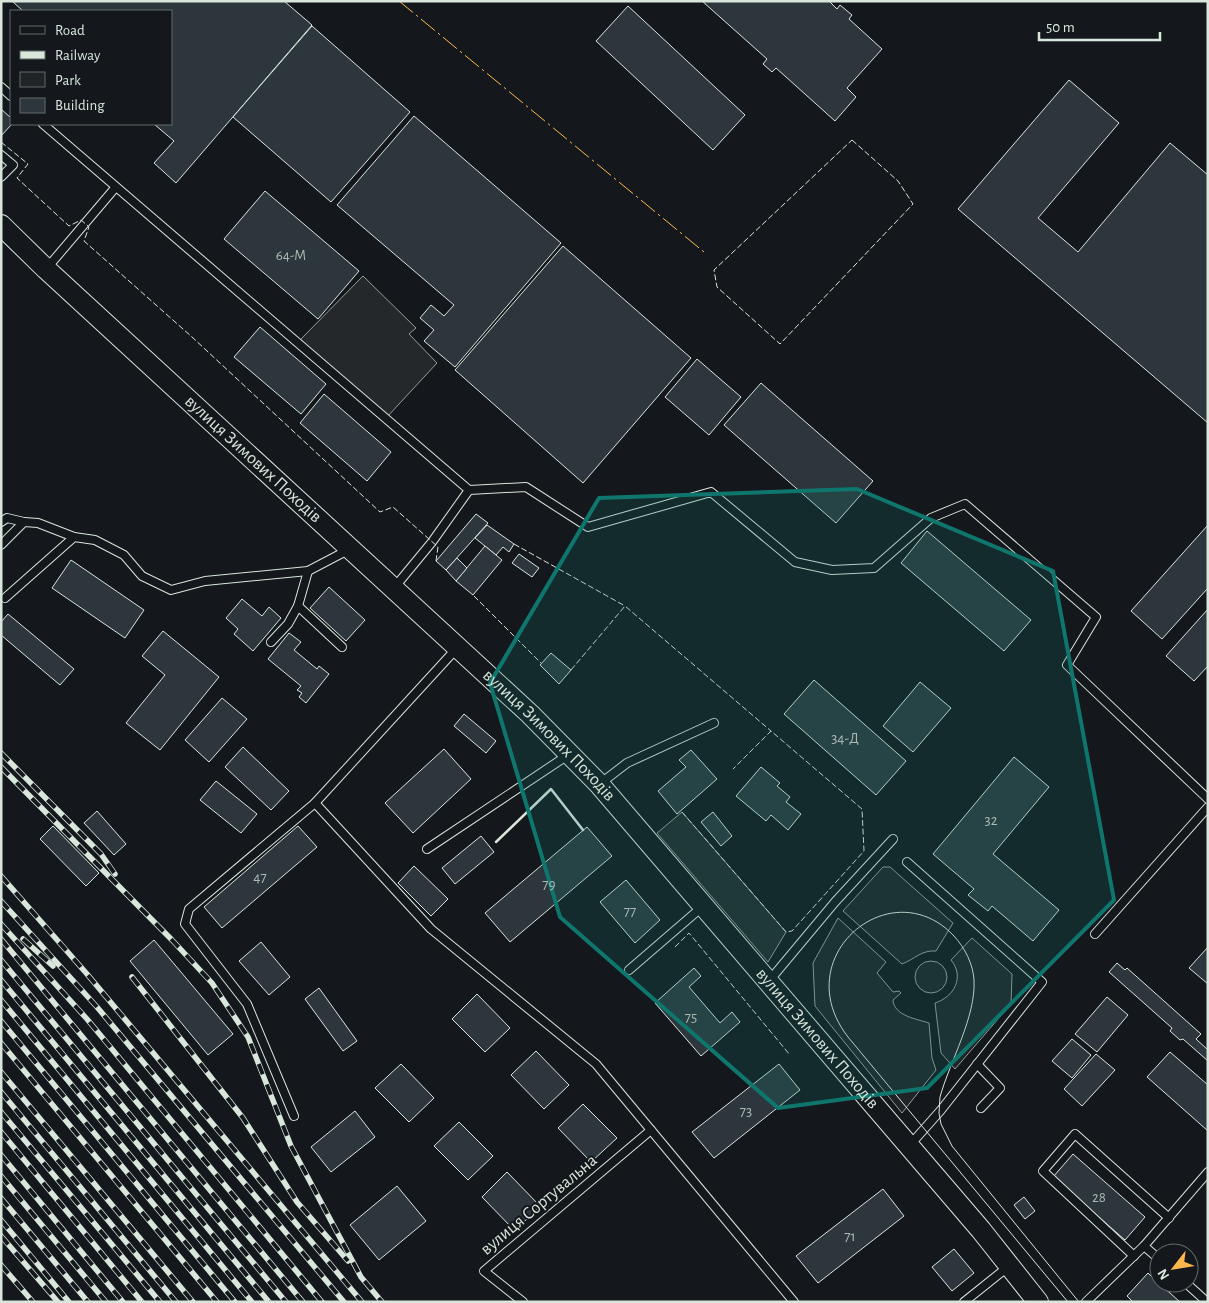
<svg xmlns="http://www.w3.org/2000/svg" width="1209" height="1303" viewBox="0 0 1209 1303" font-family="'Alegreya Sans',sans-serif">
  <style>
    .green { fill: #202428; stroke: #939e99 }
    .parking { fill: #24282b; stroke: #939e99 }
    .building { fill: #2c363c; stroke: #d8e6dc }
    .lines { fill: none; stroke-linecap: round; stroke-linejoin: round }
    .service-casing { stroke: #d8e6dc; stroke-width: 10 }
    .secondary-casing { stroke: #d8e6dc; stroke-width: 22 }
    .service { stroke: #14181c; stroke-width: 8 }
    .secondary { stroke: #14181c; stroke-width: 20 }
    .tram { stroke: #d8e6dc; stroke-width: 1 }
    .rail-casing { stroke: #d8e6dc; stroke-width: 5.5 }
    .rail { stroke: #14181c; stroke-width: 4; stroke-dasharray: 11; stroke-linecap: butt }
    .fence { stroke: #d8e6dc; stroke-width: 1; stroke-dasharray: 6 2.5; stroke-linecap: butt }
    .wall { stroke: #d8e6dc; stroke-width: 2.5 }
    .power { stroke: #ffb74d; stroke-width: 1; stroke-dasharray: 18 4 2.5 4; stroke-linecap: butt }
    .marked { fill: #0f766e; fill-opacity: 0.2; stroke: #0f766e; stroke-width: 4; stroke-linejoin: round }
    .labels { text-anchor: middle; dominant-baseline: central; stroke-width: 4; stroke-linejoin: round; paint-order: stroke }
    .number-label { font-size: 15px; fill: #adbab4 }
    .street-label { font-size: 18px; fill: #d8e6dc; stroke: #14181c }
  </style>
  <rect width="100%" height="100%" fill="#14181c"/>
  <g class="green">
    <path d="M883 867H890L953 923 936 951C921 950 915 959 902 964L843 911Z"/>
    <path d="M838 918 886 962 877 973 893 992 899 991 901 993 893 1000C894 1016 917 1019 929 1023L932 1058 936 1070 902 1113 815 1006 813 963Z"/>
    <path d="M972 938 1012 974 1011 1004 955 1069 941 1053 935 1003C954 997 965 977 951 960Z"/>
    <circle cx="931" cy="977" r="16"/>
  </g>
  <g class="parking">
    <polygon points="363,276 416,328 409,334 437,363 387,417 300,340"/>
    <polygon points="682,812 786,932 768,962 657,833"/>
  </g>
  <g class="building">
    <polygon points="12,1 284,1 312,25 176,183 154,163 174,141 154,124 171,124 171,11 23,11"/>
    <polygon points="702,1 829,1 837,9 840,5 852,15 849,19 882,49 847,88 856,97 835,121 776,68 772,72 763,64 767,59"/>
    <polygon points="628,6 745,115 713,150 596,41"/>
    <polygon points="312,26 410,112 331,202 233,117"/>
    <polygon points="1069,80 1119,123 1038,218 1078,252 1170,143 1208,175 1208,423 958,209"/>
    <polygon points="1,109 11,118 12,124 1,136"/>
    <polygon points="414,116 561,243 455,367 424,341 434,330 420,318 431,305 444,316 454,305 337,205"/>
    <polygon points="265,191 359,271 318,319 224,239"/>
    <polygon points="563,246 691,358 583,483 455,370"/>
    <polygon points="260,327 326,384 301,414 234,357"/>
    <polygon points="697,359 741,397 709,435 665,397"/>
    <polygon points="761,383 873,481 836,523 724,425"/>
    <polygon points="324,394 391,452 367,481 300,423"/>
    <polygon points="476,514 488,523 446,570 436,561"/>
    <polygon points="487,525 514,544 509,552 503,547 496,555 475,538"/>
    <polygon points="1208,525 1208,588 1162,639 1131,611"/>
    <polygon points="927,531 1031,620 1004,651 901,563"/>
    <polygon points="485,546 502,560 473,595 456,581"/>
    <polygon points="519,554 539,568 532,577 512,563"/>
    <polygon points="457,558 467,568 456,581 446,570"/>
    <polygon points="71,560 144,610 125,638 52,588"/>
    <polygon points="329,587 365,620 346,641 310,608"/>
    <polygon points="242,599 262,616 269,607 281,618 253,651 234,634 238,629 226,618"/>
    <polygon points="1208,609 1208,666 1194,681 1166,656"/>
    <polygon points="8,614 74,669 60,685 1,635 1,622"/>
    <polygon points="163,631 219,677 160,750 126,723 165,675 142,656"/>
    <polygon points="289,633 301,642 294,650 317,669 319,666 329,674 306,703 299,697 302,693 297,690 301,686 268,659"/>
    <polygon points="551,653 571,670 559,684 540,665"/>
    <polygon points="814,680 906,761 876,795 784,714"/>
    <polygon points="920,682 951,708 913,752 883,726"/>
    <polygon points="222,698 247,719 209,762 185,740"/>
    <polygon points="464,714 496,741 486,753 454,726"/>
    <polygon points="243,747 289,791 271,810 225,767"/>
    <polygon points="444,749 471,779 413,833 385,803"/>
    <polygon points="691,750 717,779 677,814 658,791 686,767 679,760"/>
    <polygon points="1014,757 1049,787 993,854 1059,910 1033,941 992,906 988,911 968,895 974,889 933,854"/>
    <polygon points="761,767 780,783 777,786 790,797 786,802 801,814 788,830 771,815 766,821 736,796"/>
    <polygon points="216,781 257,814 241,833 200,800"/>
    <polygon points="97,811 126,844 114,855 84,823"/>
    <polygon points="713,812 732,836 721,846 701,822"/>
    <polygon points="53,826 99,873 86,886 40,839"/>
    <polygon points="298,826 317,847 222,928 204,907"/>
    <polygon points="587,827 612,856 510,942 485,913"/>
    <polygon points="481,836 494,852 455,884 442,868"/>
    <polygon points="414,866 448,899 431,916 398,883"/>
    <polygon points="626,880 660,920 635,943 600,902"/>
    <polygon points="154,940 233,1034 208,1055 130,961"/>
    <polygon points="261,942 290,977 269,995 239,961"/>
    <polygon points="1208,947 1208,984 1189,968"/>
    <polygon points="1117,963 1125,970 1127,968 1201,1034 1196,1039 1208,1050 1208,1061 1183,1039 1180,1040 1170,1031 1172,1028 1109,972"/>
    <polygon points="694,968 701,976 689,987 720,1023 732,1012 740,1022 701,1056 655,1003"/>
    <polygon points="319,988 357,1041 343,1051 305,999"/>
    <polygon points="477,994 510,1028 485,1052 452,1019"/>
    <polygon points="1107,997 1128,1015 1097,1052 1075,1034"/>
    <polygon points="1072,1039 1091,1055 1072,1078 1052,1061"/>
    <polygon points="536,1051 569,1085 544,1109 511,1075"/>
    <polygon points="1170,1052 1208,1085 1208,1131 1147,1077"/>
    <polygon points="1096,1054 1115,1070 1082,1106 1064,1089"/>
    <polygon points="401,1064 434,1098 409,1122 375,1088"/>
    <polygon points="779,1064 800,1090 714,1158 692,1132"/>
    <polygon points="583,1104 617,1138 591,1162 558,1128"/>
    <polygon points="355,1111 375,1137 331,1172 311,1147"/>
    <polygon points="459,1122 493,1156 468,1180 434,1146"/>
    <polygon points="1073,1154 1145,1217 1125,1240 1053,1177"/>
    <polygon points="507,1172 540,1206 515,1231 482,1197"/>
    <polygon points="397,1186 426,1221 379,1260 350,1225"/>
    <polygon points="883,1189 904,1216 818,1283 796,1256"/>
    <polygon points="1024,1197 1035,1211 1025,1219 1014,1205"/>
    <polygon points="954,1249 974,1273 952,1291 932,1267"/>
    <polygon points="1148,1273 1151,1276 1180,1302 1133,1302 1127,1296"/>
  </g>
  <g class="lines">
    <defs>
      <g id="service">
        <polyline points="1,87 11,96"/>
        <polyline points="43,124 469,490"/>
        <polyline points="1,155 13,165 1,177"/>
        <polyline points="47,268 115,188"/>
        <polyline points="1,522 7,518 24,522"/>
        <polyline points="1,545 24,522 38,523 74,537 95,540 124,555 142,576 171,590 205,581 308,571 350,549"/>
        <polyline points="308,571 298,606 342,647"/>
        <polyline points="394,588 432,542 469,490 526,487 588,527 711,492 795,562 832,570 874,568 931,518 965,504 1096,617 1067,665 1208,799"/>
        <polyline points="5,598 74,537"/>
        <polyline points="271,642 288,624 298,606"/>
        <polyline points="601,783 627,763 714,723"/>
        <polyline points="315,803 431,929 596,1064 794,1302"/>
        <polyline points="427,849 568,755"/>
        <polyline points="907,862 1042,982 941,1110 910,1145"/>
        <polyline points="1095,934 1208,807"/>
        <polyline points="629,970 702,907"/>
        <polyline points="769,981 835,902 893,839"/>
        <polyline points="977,1064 1000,1088 981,1108"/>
        <polyline points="294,1116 247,1004 185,924 189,909 315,803 457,648"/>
        <polyline points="1144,1246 1159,1259"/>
        <polyline points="1134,1256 1043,1171 1075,1134 1169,1218"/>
        <polyline points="1186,1283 1207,1302"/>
        <polyline points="523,1302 484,1271 651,1130"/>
        <polyline points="964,1302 1009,1266"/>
        <polyline points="1086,1302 1144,1246 1208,1172"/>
      </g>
      <g id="secondary">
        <path id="s1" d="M1 225 46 269 530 714 599 784 981 1230 1038 1302"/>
      </g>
    </defs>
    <use href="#service" class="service-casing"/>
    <use href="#secondary" class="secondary-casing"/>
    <use href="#service" class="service"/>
    <use href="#secondary" class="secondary"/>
    <path class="tram" d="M1068 1302 848 1037C786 957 891 869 954 936 965 948 973 964 974 980 976 1017 950 1061 940 1097L939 1113 941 1124 952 1146 1079 1302"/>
    <defs>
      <g id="rail">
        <polyline points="1,753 101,854 115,874"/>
        <polyline points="1,767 172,940 212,983 248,1037 291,1146 361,1277 382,1302"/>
        <polyline points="1,876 87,974 362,1302"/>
        <polyline points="1,901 97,1007 344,1302"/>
        <polyline points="1,924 87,1019 322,1302"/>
        <polyline points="1,939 303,1302"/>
        <polyline points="23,939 53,966"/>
        <polyline points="1,960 286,1302"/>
        <polyline points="132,977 243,1118 297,1202 348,1261"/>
        <polyline points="1,980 269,1302"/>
        <polyline points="1,1000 252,1302"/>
        <polyline points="1,1021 235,1302"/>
        <polyline points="1,1043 217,1302"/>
        <polyline points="1,1072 193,1302"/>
        <polyline points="1,1092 176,1302"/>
        <polyline points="1,1112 160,1302"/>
        <polyline points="1,1132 142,1302"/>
        <polyline points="1,1155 123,1302"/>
        <polyline points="1,1176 106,1302"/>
        <polyline points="1,1198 88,1302"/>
        <polyline points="1,1220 69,1302"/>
        <polyline points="1,1236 58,1302"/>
        <polyline points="1,1265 33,1302"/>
      </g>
    </defs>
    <use href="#rail" class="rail-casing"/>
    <use href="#rail" class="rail"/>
    <g class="fence">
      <polygon points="852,140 898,181 913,204 780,344 717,287 714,270"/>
      <polyline points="1,142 28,164 17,178 69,226 81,220 89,227 84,241 192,337 380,512 393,507 438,547 436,561"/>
      <polyline points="514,544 625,606"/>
      <polyline points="474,596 541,663"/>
      <polyline points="571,670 625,606 771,731"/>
      <polyline points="682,812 786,932 792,931 864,851 862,809 771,731 733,769"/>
      <polyline points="675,947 689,933 790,1055"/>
    </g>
    <polyline class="wall" points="496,842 551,789 583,830"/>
    <polyline class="power" points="399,1 704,252"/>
  </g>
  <path class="marked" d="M857 489 1053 571 1114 900 927 1088 778 1108 560 917 490 683 599 498Z"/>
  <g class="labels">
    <g class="number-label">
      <text x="291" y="255">64-М</text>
      <text x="845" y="738">34-Д</text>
      <text x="991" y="820">32</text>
      <text x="260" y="877">47</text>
      <text x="549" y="884">79</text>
      <text x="630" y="911">77</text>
      <text x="691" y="1017">75</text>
      <text x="746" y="1111">73</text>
      <text x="1099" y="1197">28</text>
      <text x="850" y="1236">71</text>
    </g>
    <g class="street-label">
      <text stroke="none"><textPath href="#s1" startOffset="344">вулиця Зимових Походів</textPath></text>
      <text stroke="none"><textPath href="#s1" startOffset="749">вулиця Зимових Походів</textPath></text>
      <text stroke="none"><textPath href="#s1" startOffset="1154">вулиця Зимових Походів</textPath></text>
      <text transform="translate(539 1205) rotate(-40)">вулиця Сортувальна</text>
    </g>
  </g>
  <rect width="1209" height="1303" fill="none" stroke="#d8e6dc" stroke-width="5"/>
  <rect x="10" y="10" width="162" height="115" fill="#14181c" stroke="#626a69"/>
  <rect x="20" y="26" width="25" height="8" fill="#14181c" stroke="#626a69"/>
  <text x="55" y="35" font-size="15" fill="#d8e6dc">Road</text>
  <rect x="20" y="51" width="25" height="8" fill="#d8e6dc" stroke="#626a69"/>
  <text x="55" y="60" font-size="15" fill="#d8e6dc">Railway</text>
  <rect x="20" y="72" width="25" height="15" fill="#202428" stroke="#626a69"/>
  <text x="55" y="85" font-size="15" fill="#d8e6dc">Park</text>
  <rect x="20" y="98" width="25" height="15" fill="#2c363c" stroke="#626a69"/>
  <text x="55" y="110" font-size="15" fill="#d8e6dc">Building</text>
  <g transform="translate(1174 1268) rotate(239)"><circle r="24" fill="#14181c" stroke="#626a69"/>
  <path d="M0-4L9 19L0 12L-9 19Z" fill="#ffb74d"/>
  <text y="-8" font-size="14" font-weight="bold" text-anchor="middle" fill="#d8e6dc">N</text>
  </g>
  <path d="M1039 32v8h121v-8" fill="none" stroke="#d8e6dc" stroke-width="2.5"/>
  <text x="1046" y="32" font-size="15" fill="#d8e6dc" stroke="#14181c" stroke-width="4" paint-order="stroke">50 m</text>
</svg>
